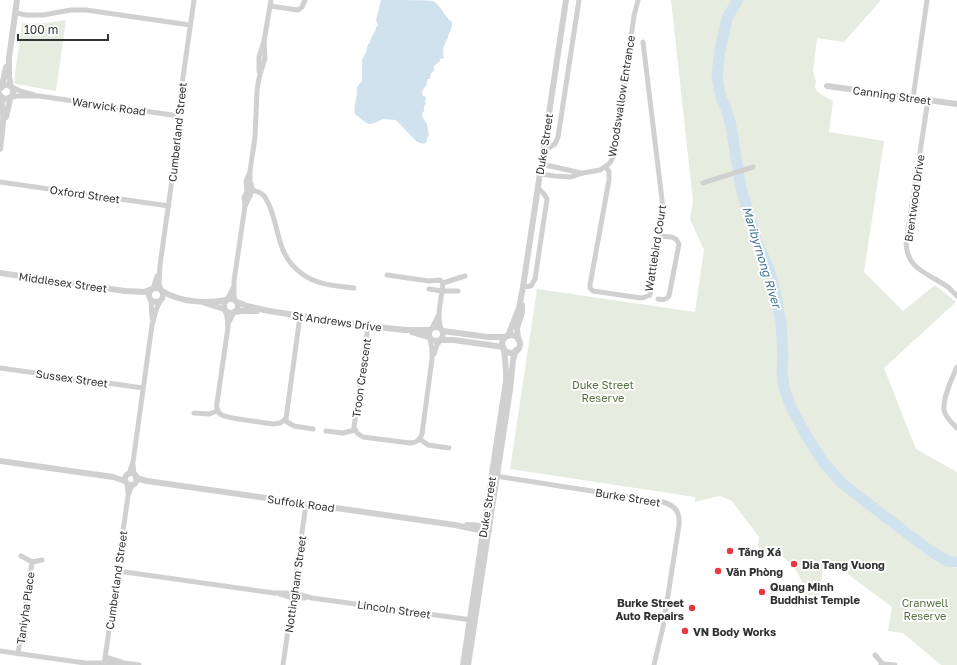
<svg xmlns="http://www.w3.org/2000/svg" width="957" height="665" viewBox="0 0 957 665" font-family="'Golos Text',sans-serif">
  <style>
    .green { fill: #e6ecdf }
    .water { fill: #cfe2ee }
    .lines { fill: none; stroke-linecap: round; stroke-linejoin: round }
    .river { stroke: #cfe2ee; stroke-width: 11 }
    .minor { stroke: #d0d0d0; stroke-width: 5 }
    .tertiary { stroke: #d0d0d0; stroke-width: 6 }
    .poi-dot { fill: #e63946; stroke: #fff; stroke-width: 1.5 }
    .labels { text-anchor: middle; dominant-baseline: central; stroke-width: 4; stroke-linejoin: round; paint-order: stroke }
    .street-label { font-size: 11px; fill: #333; stroke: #fff }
    .park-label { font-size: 11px; fill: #56703f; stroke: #fff }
    .poi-label { font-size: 11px; font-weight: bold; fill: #333; stroke: #fff; text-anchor: start }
    .water-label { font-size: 12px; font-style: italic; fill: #3f7597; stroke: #fff }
  </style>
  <rect width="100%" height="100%" fill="#fff"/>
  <g class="green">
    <path d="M671 0H881L844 42 817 38 813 71 816 81 815 88 820 94 833 101 829 132 884 141 864 272 903 311 935 285 956 302 884 368 916 449 957 472V562L952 566 954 568H957V665H941L903 633 888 631 892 607 845 572 824 563 819 596 806 594C801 573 789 558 770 549L768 554 761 553 758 545 759 537 731 500 719 496 695 502V497L510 469 537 289 695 312 704 250 690 219 693 201Z"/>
    <path d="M66 20 56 91 16 84 14 82 22 23C37 24 51 23 66 20Z"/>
  </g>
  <path class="water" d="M381 0C389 0 429 0 433 1 442 6 444 17 452 22 453 30 448 32 448 38 444 44 442 51 444 58L440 59V61L434 66V71L431 73 430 79H428L426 86 422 91V94L423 96 426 97 425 102 426 104 424 106V111L422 113 423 118 427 124 429 135 427 138V142C423 145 419 143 416 141L396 120 383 119 375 123 370 124 366 123 355 114C353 105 358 96 357 87L362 81V60L366 52 368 44 370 43C370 36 376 33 376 27L378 26 376 20Z"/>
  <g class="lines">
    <polyline class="river" points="738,0 727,18 720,51 717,76 721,98 726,108 731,126 741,188 757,242 769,269 776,296 781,323 783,355 782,371 784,388 790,405 807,437 824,463 842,483 866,502 929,550 947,561 957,562"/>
    <g class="minor">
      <polyline points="270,6 298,10 302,7 305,0"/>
      <polyline points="16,13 26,15 43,15 71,10 86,10 190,25"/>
      <polyline points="259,71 259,57 264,41 271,0"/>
      <polyline points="12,87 20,91 34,95"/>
      <polyline points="11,97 17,96 39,96 179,116"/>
      <polyline points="913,98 927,0"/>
      <path d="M928 100 908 230C907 234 906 238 906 242 906 270 930 274 948 287 951 290 954 293 957 296"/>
      <polyline points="543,151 555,144 558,137 579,0"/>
      <polyline points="541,164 581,173"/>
      <polyline points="606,167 609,172 609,180 590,285 590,288 593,291 641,298 645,297 650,295 663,208 643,42"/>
      <polyline points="540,174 555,176 571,177 583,173 600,170 610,163 614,155 634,16 638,0"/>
      <polyline points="0,182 169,206"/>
      <polyline points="703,183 712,180 753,167"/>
      <path d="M247 189C252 190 258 191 262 194 266 197 268 203 270 207 280 232 277 255 301 273 316 285 336 286 354 288"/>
      <polyline points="245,206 250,196 252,190 252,187 250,182 250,171 255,137 257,91 259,78 265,58 264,41"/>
      <path d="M387 275 429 281 440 280 443 283C442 298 436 315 441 329"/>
      <polyline points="443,283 465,276"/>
      <polyline points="523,287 531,286 535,279 547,199 544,194 538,188"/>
      <polyline points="153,289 157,276"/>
      <polyline points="429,289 442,291 458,291"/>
      <polyline points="161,290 159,283 160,265 179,130 179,105 194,0"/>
      <polyline points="227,299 229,296 233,288"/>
      <path d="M658 299C663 300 666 300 669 296L679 244 676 239 671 237 659 236"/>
      <polyline points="151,300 152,318"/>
      <polyline points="235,300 234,296 234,281 245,206 244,198 247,191 246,181 249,174"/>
      <path d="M225 311 227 316 228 327 217 403C216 408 217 411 220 414 227 419 263 422 273 424L280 423 286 419 300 316"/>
      <polyline points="228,324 234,312"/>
      <path d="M368 326 354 427 357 433 363 437 410 443C416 443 420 440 422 434L432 359V349L430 339"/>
      <polyline points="432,328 438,316"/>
      <polyline points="434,354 437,345 440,341"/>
      <path d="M957 367C952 378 943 397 944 410 945 417 952 423 957 428"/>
      <polyline points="0,368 143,388"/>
      <polyline points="194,413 209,414 217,411"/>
      <polyline points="284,420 294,426 313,429"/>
      <polyline points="326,431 343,433 355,430"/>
      <polyline points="420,439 428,445 449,448"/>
      <polyline points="133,465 134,474"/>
      <polyline points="129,474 133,462 152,325 156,310 160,301"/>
      <path d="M495 476 663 502C676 506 680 512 679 525L663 627 654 665"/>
      <polyline points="127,484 128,493"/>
      <polyline points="21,556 32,562 42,560"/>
      <polyline points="118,571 274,593 294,593 312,598 472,620"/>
      <polyline points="280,594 293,598 305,598"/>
      <polyline points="0,651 85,663 92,665"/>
      <polyline points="18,654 32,562"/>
      <polyline points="875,655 883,664 881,665"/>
      <polyline points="105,657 121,662"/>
      <polyline points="88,663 124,663 139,665"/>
      <polyline points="883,664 895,665"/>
      <polyline points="104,665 128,496 132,485"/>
      <polyline points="283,665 306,504"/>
    </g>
    <g class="tertiary">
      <polyline points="2,86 6,67"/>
      <polyline points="827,86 957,104"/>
      <polyline points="11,87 9,76 9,58 17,0"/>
      <path d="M0 89C9 77 19 94 9 98 5 100 2 98 0 95"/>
      <polyline points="6,117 9,104 10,98"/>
      <path d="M0 149C2 131 6 113 0 96"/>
      <polyline points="0,273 125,291 144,292 152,289"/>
      <circle cx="156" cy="295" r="7"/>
      <path d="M162 291C180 302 206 304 226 300"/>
      <circle cx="231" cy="306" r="7"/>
      <polyline points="237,302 247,306 269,311 368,326 405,330 430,330"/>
      <polyline points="205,303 224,309"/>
      <polyline points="235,312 242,311 257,311"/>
      <circle cx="436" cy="334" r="7"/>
      <polyline points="443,331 488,337 505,337"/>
      <polyline points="412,332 429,337"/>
      <circle cx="511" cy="344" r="9"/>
      <polyline points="508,336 519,308 523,287 566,0"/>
      <polyline points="518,339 517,328 522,312 522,305"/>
      <polyline points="442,340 454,340 503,347"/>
      <polyline points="0,461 113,477 125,481"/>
      <circle cx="131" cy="479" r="6"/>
      <polyline points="136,478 147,481 455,525 484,531 489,530"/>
      <path d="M467 525C474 525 481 525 487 528"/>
      <polyline points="463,665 506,381 506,371 504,349"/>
      <polyline points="468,665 510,390 513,360 516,350"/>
    </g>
  </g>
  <g class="poi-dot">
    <circle cx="730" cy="551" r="4"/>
    <circle cx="794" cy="564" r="4"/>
    <circle cx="718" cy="571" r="4"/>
    <circle cx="762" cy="592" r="4"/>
    <circle cx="692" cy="608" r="4"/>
    <circle cx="685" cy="631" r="4"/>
  </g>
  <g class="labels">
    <g class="street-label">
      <text transform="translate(892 95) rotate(8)">Canning Street</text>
      <text transform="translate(621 96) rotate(-81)">Woodswallow Entrance</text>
      <text transform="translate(109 106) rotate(8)">Warwick Road</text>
      <text transform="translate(177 132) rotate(-84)">Cumberland Street</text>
      <text transform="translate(544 144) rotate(-81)">Duke Street</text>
      <text transform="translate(85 194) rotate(8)">Oxford Street</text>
      <text transform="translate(914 198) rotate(-82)">Brentwood Drive</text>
      <text transform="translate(655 248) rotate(-81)">Wattlebird Court</text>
      <text transform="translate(63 282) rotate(8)">Middlesex Street</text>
      <text transform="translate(337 321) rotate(8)">St Andrews Drive</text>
      <text transform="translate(72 378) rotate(8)">Sussex Street</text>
      <text transform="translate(361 378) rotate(-82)">Troon Crescent</text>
      <text transform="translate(628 497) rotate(9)">Burke Street</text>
      <text transform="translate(301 503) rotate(8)">Suffolk Road</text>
      <text transform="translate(487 507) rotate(-81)">Duke Street</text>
      <text transform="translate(116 580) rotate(-82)">Cumberland Street</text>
      <text transform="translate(295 584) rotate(-82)">Nottingham Street</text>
      <text transform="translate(25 608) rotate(-82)">Taniyha Place</text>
      <text transform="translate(394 609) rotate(8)">Lincoln Street</text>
    </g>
    <g class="park-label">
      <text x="603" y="384">Duke Street<tspan x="603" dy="13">Reserve</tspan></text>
      <text x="925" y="602">Cranwell<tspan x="925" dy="13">Reserve</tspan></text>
    </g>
    <g class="poi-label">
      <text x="738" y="551">Tăng Xá</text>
      <text x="802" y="564">Dia Tang Vuong</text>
      <text x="726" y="571">Văn Phòng</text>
      <text x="770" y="586">Quang Minh<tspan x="770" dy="13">Buddhist Temple</tspan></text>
      <text x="684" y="602" text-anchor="end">Burke Street<tspan x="684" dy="13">Auto Repairs</tspan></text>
      <text x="693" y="631">VN Body Works</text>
    </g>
    <g class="water-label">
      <text transform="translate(762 257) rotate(73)">Maribyrnong River</text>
    </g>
  </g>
  <path d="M18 34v6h90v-6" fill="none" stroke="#333333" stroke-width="2"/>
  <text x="24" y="34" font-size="12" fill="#333333" stroke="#ffffff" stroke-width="3" paint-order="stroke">100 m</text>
</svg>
